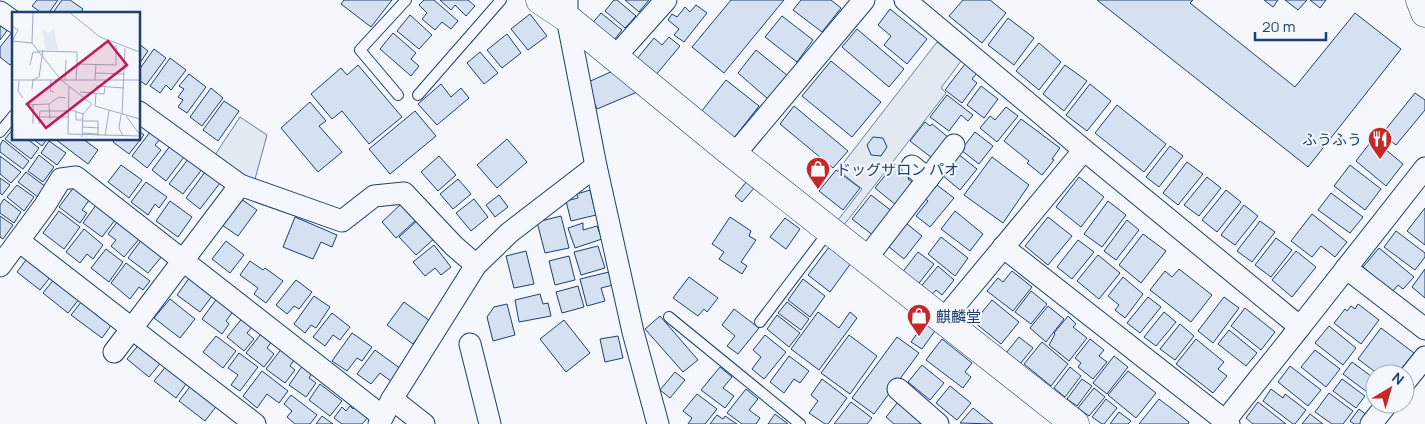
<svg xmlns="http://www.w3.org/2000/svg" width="1425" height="424" font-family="Manrope,'Noto Sans JP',sans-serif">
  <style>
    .green { fill: #e3e9f0; stroke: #687fa3 }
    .building { fill: #d5e0f0; stroke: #1d3f73 }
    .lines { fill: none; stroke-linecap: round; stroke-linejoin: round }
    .lane-casing { stroke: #1d3f73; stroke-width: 12 }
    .street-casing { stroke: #1d3f73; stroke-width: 23 }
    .secondary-casing { stroke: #1d3f73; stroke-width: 29 }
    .lane { stroke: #f4f7fb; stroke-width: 10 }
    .street { stroke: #f4f7fb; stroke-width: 21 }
    .secondary { stroke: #f4f7fb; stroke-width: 28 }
    .labels { text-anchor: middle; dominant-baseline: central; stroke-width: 4; stroke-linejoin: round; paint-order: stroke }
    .poi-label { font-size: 15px; fill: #1d3f73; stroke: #f4f7fb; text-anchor: start }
    .inset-road { fill: none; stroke: #9eadc5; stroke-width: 1 }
    .view { fill: #c2185b; fill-opacity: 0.15; stroke: #c2185b; stroke-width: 2.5 }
    .inset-edge { fill: none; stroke: #1d3f73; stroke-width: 2.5 }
  </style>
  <rect width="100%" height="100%" fill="#f4f7fb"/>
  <g class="green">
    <path d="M937,42L961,61L941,88L946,93L844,225L838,220L862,189L838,170Z"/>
    <path d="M240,117L267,135L252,190L209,164Z"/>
  </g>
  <g class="building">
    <path d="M37,0H58L48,14H43L32,6Z"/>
    <path d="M62,0H70L83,9L80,14H52Z"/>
    <path d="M344,0H392L371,27L341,4Z"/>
    <path d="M424,0H434L458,21L451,29L442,22L435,30L422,19L427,13L419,5Z"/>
    <path d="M440,0H468L475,6L466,16L455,5L451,10Z"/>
    <path d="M614,0H617L636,16L625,28L605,11Z"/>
    <path d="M625,0H649L639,12Z"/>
    <path d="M731,0H784L724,73L692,47Z"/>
    <path d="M801,0H831L841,8L822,32L793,10Z"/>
    <path d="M963,0H990L1006,13L982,43L949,16Z"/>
    <path d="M1097,0H1193L1190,3L1295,87L1355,13L1401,49L1308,167Z"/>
    <path d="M1264,0H1278L1273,7Z"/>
    <path d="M1285,0H1307L1298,10Z"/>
    <path d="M1310,0H1326L1320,8Z"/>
    <path d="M696,5L707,13L684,42L674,35L679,29L668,20L672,14L677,17L685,7L690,12Z"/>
    <path d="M890,9L927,39L907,64L884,45L891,36L878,25Z"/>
    <path d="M601,13L622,30L611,44L590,26Z"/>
    <path d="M530,14L547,36L528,50L511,29Z"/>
    <path d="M410,15L432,35L419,49L397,31Z"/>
    <path d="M782,16L813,40L797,62L765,37Z"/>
    <path d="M1008,18L1034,38L1014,65L988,45Z"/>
    <path d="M0,21L9,28L0,40Z"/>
    <path d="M857,29L904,69L889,87L842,47Z"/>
    <path d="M13,31L14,60L10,65L0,57V47Z"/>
    <path d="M393,33L416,53L411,59L419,66L411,76L380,49Z"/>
    <path d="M507,34L521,53L502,68L487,50Z"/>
    <path d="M669,37L680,46L655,76L636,60L654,38L662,45Z"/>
    <path d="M1039,43L1061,62L1039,90L1016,71Z"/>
    <path d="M139,44L148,51L139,64Z"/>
    <path d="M154,49L166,58L146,85L139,80V70Z"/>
    <path d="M756,50L788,76L768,99L738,73Z"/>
    <path d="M480,52L498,73L484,84L467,63Z"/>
    <path d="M170,58L186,70L171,90L166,85L160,93L150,86Z"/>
    <path d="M831,61L881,102L852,137L802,96Z"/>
    <path d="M965,64L977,73L972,79L977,83L962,103L945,90Z"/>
    <path d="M358,65L402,117L369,144L342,111L332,119L311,94L341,68L347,75Z"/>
    <path d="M1065,65L1087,81L1064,111L1043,94Z"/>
    <path d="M615,70L642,90L597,109L586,83Z"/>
    <path d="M189,74L206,87L187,113L178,107L183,100L178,97L184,89L179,86Z"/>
    <path d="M726,80L759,106L734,138L701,112Z"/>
    <path d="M441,84L451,97L461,88L469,98L437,125L418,104Z"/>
    <path d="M1090,84L1111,101L1087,131L1066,115Z"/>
    <path d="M981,86L998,99L984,118L967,105Z"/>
    <path d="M211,88L223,98L202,126L190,117Z"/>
    <path d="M1415,93L1425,100V110L1396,145L1382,134Z"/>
    <path d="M947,95L973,115L968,121L961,115L949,131L930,117Z"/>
    <path d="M224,101L239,111L218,141L203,130Z"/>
    <path d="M310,102L326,121L319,126L342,152L318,172L281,128Z"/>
    <path d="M1117,105L1166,144L1144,172L1095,133Z"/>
    <path d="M794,106L848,151L833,168L780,124Z"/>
    <path d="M1006,107L1018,116L997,142L980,128L990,116L995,120Z"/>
    <path d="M415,111L436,136L390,174L369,149Z"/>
    <path d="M1021,119L1060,148L1052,159L1054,160L1042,175L1027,163L1029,161L1004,141Z"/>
    <path d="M925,122L930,126L932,124L948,137L932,158L910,141Z"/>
    <path d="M13,129L14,139H27L39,148L31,159L5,139Z"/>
    <path d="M139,131L144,135L129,154L113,142L115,139H139Z"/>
    <path d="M150,132L160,139L155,145L161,150L147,168L132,156Z"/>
    <path d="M975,132L993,146L979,164L961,150Z"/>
    <path d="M873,137L883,138L887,147L881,156L871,155L867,145Z"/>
    <path d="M33,139H47L42,146Z"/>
    <path d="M55,139H83L98,150L88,164Z"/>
    <path d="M507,139L527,162L497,188L477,165Z"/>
    <path d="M1373,139L1403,164L1386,186L1356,161Z"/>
    <path d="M3,140L29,161L23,169L0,152V145Z"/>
    <path d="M49,141L66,153L57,165L41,153Z"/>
    <path d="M170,146L184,157L166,181L152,170Z"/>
    <path d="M1170,146L1183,156L1159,187L1146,177Z"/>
    <path d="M958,154L977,169L960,190L942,175Z"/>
    <path d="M39,155L54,167L43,182L28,171Z"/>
    <path d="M0,156L21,172L11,183L0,174Z"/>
    <path d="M439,156L456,175L438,191L421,172Z"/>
    <path d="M992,157L1029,185L1003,223L964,195Z"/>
    <path d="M189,158L203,168L183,194L169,184Z"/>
    <path d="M1187,162L1203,174L1178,205L1163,193Z"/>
    <path d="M894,164L911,176L908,179L912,182L896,205L875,188Z"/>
    <path d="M121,165L142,180L129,198L108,182Z"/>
    <path d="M1350,165L1381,189L1365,210L1334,186Z"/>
    <path d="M836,170L860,188L843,210L819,191Z"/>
    <path d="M26,172L46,187L38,197L18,182Z"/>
    <path d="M205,172L220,183L200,209L186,198Z"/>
    <path d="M1079,177L1104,197L1081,227L1056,207Z"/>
    <path d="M1207,177L1221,188L1199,216L1184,205Z"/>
    <path d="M0,178L10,185L2,195L0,193Z"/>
    <path d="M458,179L471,194L453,209L440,194Z"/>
    <path d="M747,181L755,187L742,202L735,196Z"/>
    <path d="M146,182L167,197L159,208L155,204L148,215L131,202Z"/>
    <path d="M933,182L954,198L930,227L916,216L928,201L922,196Z"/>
    <path d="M17,185L34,197L24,211L7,197Z"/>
    <path d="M74,187L90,199L82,210L87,213L80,223L59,207Z"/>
    <path d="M590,190L596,215L571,221L566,201L578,198L577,194Z"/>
    <path d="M1226,190L1241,202L1217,232L1202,220Z"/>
    <path d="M1331,193L1363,217L1350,233L1318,210Z"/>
    <path d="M499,195L508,207L495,217L486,205Z"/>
    <path d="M871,195L893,212L874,236L852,219Z"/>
    <path d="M4,199L21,212L14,223L0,213V205Z"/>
    <path d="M241,199L257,210L238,236L222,225Z"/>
    <path d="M474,199L488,217L471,231L456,213Z"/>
    <path d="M170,201L192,217L178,237L156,221Z"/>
    <path d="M1108,201L1126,215L1102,247L1084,234Z"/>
    <path d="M401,204L416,220L396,238L382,222Z"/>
    <path d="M96,205L115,220L102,237L83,223Z"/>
    <path d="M1244,205L1258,216L1235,245L1221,235Z"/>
    <path d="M1425,208V245L1407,231Z"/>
    <path d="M59,211L80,227L64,249L43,233Z"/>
    <path d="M955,211L983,234L970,251L941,229Z"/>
    <path d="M1312,214L1347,242L1335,257L1321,246L1312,257L1291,241Z"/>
    <path d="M0,216L13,225L3,239L0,237Z"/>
    <path d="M561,216L569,248L545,253L537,222Z"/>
    <path d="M295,217L337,235L332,247L321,242L313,259L283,247Z"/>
    <path d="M730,217L751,231L749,236L756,240L741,262L747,266L742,274L719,259L724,252L712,244Z"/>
    <path d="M1048,217L1072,236L1048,265L1025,246Z"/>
    <path d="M785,218L800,229L786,249L770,237Z"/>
    <path d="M419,219L436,237L416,255L399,237Z"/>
    <path d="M1127,220L1139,230L1116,260L1104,251Z"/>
    <path d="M118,221L140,238L124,257L111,246L116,240L108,234Z"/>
    <path d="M1260,221L1275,232L1252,262L1237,251Z"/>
    <path d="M583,223V230L597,226L602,239L575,248L568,228Z"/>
    <path d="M906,223L922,236L904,259L888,246Z"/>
    <path d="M84,229L103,245L93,259L87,254L80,263L66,252Z"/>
    <path d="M1396,231L1425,253V257L1415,270L1384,247Z"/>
    <path d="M1143,234L1166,251L1141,283L1119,265Z"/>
    <path d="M941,237L968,258L955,276L928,254Z"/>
    <path d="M1276,238L1292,250L1271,277L1255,265Z"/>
    <path d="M142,239L163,255L148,273L128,258Z"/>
    <path d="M1078,240L1094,252L1072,279L1057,267Z"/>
    <path d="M226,241L244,255L230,273L212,259Z"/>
    <path d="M832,243L854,259L830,292L808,275Z"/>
    <path d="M434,245L451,267L441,275L435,268L425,276L413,262Z"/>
    <path d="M598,246L605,268L581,275L574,252Z"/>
    <path d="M1379,248L1414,277L1403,289L1398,285L1392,292L1363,267Z"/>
    <path d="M106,249L123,262L109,282L91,268Z"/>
    <path d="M526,251L534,284L514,288L506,256Z"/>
    <path d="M1296,251L1316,267L1292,297L1272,280Z"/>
    <path d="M918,252L934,264L916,287L901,274Z"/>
    <path d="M1098,255L1120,273L1099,299L1077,281Z"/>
    <path d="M29,256L52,275L40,290L17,272Z"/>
    <path d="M569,256L575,280L555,285L549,261Z"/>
    <path d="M250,261L263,270L265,268L283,281L266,303L254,294L258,288L240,275Z"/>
    <path d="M126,263L150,281L143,290L139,287L130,299L111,283Z"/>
    <path d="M938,266L954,280L942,295L936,290L929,298L918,290Z"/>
    <path d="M1179,269L1212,295L1191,322L1150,290L1165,271L1172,277Z"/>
    <path d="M1425,269V298L1412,287Z"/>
    <path d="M1012,271L1032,287L1013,311L987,291L998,278L1003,282Z"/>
    <path d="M609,272L613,285L601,288L605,301L587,306L580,279Z"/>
    <path d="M190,277L213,295L200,312L177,295Z"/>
    <path d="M689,277L718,298L707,312L704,309L698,316L673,298Z"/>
    <path d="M1123,277L1143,294L1125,318L1115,310L1119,305L1108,296Z"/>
    <path d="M55,278L80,298L68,313L43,293Z"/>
    <path d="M803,279L825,296L810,317L788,300Z"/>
    <path d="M296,280L312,292L299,309L294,306L287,314L276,305Z"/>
    <path d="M578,286L584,307L562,313L556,292Z"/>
    <path d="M1031,291L1047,304L1031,324L1015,312Z"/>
    <path d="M540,294L543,304L548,303L551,316L519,322L515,300Z"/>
    <path d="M314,296L330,307L316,328L311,325L305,333L294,324Z"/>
    <path d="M218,297L235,309L226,321L229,324L222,334L202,319Z"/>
    <path d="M1148,297L1161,307L1140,333L1127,323Z"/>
    <path d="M1224,297L1239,308L1213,343L1198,331Z"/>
    <path d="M170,299L195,319L180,338L154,318Z"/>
    <path d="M992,300L1019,322L1001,344L974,322Z"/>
    <path d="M82,301L112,324L102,338L71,315Z"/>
    <path d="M404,302L430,321L413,344L387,325Z"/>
    <path d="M787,302L809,319L801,330L778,313Z"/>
    <path d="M507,304L515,335L493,341L487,317L494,307Z"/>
    <path d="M1358,304L1379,320L1361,344L1334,323L1345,309L1347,311L1351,306L1355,309Z"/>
    <path d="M1048,306L1064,319L1046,342L1030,328Z"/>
    <path d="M1245,308L1275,332L1261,350L1231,326Z"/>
    <path d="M734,309L759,328L738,354L727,346L735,336L722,325Z"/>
    <path d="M818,312L839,328L850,312L857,318L819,370L791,349Z"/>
    <path d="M1164,312L1176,322L1156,346L1144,337Z"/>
    <path d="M332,313L350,327L340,340L333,335L325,346L313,337Z"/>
    <path d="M777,315L800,333L789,347L767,329Z"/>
    <path d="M244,316L254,325L247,333L254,339L244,351L227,337Z"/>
    <path d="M660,316L698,360L683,372L645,329Z"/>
    <path d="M1068,316L1076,324L1073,327L1087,338L1069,361L1049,345L1055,334L1054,333Z"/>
    <path d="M564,320L590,353L566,372L540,339Z"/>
    <path d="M926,321L937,328L922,349L911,342Z"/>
    <path d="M1180,324L1194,336L1175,360L1160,349Z"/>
    <path d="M1329,326L1356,348L1343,365L1315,343Z"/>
    <path d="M1381,328L1414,353L1397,374H1378L1358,359Z"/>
    <path d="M264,330L275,337L267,348L274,354L264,367L246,353Z"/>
    <path d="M1229,330L1257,353L1246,366L1218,344Z"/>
    <path d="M352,333L372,347L362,361L357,358L347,371L332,361Z"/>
    <path d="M765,335L786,352L764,379L752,369L761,357L753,350Z"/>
    <path d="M849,335L877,356L850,394L821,373Z"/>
    <path d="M216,336L236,351L223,368L203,352Z"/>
    <path d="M618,336L623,358L605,362L600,339Z"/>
    <path d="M897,337L919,353L874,414L852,398Z"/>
    <path d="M1019,337L1033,348L1020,364L1006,353Z"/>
    <path d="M942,339L972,363L965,372L971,377L963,388L926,360Z"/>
    <path d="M1090,339L1104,350L1099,356L1107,362L1093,379L1078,367L1081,363L1075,358Z"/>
    <path d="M1196,339L1224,362L1218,369L1227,376L1213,393L1176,364Z"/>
    <path d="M141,342L163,360L149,377L127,359Z"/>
    <path d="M1042,342L1068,364L1051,386L1024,364Z"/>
    <path d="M283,347L296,357L290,366L295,370L285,383L266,369Z"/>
    <path d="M375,350L401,369L392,382L380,373L371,384L357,374Z"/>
    <path d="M1315,350L1340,369L1326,387L1301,367Z"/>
    <path d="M239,353L258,367L240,391L231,385L238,375L228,368Z"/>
    <path d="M789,356L809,371L800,383L794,379L784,393L770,382Z"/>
    <path d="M1114,356L1128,367L1107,394L1093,383Z"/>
    <path d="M305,362L315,369L309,378L316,383L306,397L289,385Z"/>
    <path d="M1352,362L1375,379V390L1371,395L1343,374Z"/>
    <path d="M168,364L189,380L176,398L154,381Z"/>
    <path d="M922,365L944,383L930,400L908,382Z"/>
    <path d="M1290,366L1321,390L1308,406L1278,382Z"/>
    <path d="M720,367L732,377L723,388L734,396L725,408L701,390Z"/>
    <path d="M1070,367L1081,376L1065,397L1054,388Z"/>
    <path d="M262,371L288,391L279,403L267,394L257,408L243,396Z"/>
    <path d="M1128,371L1156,393L1136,418L1108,395Z"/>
    <path d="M675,372L685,380L670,398L660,390Z"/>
    <path d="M822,379L847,398L828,424H825L809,413L818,401L811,395Z"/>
    <path d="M1082,379L1092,386L1077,406L1067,399Z"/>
    <path d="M1342,379L1365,396L1356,408L1333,391Z"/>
    <path d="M192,384L218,404L205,421L179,401Z"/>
    <path d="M320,384L342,401L330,416L309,400Z"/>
    <path d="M950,386L971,403L957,420L936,403Z"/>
    <path d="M1094,388L1105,397L1089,416L1078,408Z"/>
    <path d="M746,389L758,399L749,410L760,418L756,424H742L727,413Z"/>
    <path d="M1271,389L1283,398L1285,394L1306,410L1295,424H1293L1263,401Z"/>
    <path d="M1329,393L1353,411L1343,424H1332L1315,412Z"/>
    <path d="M697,394L717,409L705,424H688L692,418L683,411Z"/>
    <path d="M291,395L317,415L310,424H295L287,417L292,411L284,404Z"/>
    <path d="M1106,399L1117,408L1104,424H1102L1092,417Z"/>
    <path d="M1159,399L1189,422L1188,424H1139Z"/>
    <path d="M851,402L872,418L867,424H834Z"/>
    <path d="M898,402L922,421L920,424H894L886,417Z"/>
    <path d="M1258,402L1286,424H1253L1246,418Z"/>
    <path d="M350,406L353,409L355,406L369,416L362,424H342L334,418L342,407L346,411Z"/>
    <path d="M973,408L993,424L960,423Z"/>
    <path d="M1359,409L1368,416L1361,424H1354L1350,421Z"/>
    <path d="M1119,412L1131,421L1128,424H1110Z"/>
    <path d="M775,414L788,424H768Z"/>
    <path d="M1310,414L1323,424H1302Z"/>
    <path d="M717,415L723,419L725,416L737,424H710Z"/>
    <path d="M322,416L333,424H316Z"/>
  </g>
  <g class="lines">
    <defs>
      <g id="lane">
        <path d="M398,95L360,50L406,0"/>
        <path d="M418,95L501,0"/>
        <path d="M0,132L14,115"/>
        <path d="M669,317L800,424"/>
        <path d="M760,322L829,231"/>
      </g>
      <g id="street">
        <path d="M567,0V18L596,166L633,332L658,424"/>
        <path d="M905,0L1084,150L1300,327L1425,168"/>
        <path d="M0,12L14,22"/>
        <path d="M615,57L666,0"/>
        <path d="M139,112L240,185L342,221L374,196L404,193L454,246L476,265"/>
        <path d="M734,155L864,0"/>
        <path d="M912,166L928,179"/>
        <path d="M19,241L255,424"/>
        <path d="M1003,247L1229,424"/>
        <path d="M866,259L954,145"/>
        <path d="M0,266L45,205L61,179L76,177L382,416"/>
        <path d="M1346,268L1425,329"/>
        <path d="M943,320L1084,150"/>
        <path d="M470,344L490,424"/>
        <path d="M114,352L240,185"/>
        <path d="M1405,382L1425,357"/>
        <path d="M898,389L938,424"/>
        <path d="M392,399L424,424"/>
        <path d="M1225,421L1300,327"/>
        <path d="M379,424L392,399L476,265L509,233L596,166"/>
        <path d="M1371,424L1387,404"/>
      </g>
      <g id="secondary">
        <path d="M540,0L567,18L734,155L1075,424"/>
        <path d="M1420,0L1425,13"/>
      </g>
    </defs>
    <use href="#lane" class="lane-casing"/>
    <use href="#street" class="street-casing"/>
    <use href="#secondary" class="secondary-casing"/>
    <use href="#lane" class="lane"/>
    <use href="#street" class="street"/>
    <use href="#secondary" class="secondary"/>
  </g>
  <defs>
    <symbol id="restaurant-pin" viewBox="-11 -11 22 30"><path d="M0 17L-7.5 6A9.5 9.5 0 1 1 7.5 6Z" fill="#c62828" stroke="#f4f7fb"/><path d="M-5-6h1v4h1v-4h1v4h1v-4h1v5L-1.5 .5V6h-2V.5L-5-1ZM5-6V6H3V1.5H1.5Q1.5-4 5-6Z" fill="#fff"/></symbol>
    <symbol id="shop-pin" viewBox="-11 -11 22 30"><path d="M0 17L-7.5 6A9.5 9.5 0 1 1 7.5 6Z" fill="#c62828" stroke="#f4f7fb"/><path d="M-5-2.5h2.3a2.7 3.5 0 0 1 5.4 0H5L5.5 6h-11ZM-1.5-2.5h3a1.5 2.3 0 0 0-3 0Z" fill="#fff"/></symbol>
  </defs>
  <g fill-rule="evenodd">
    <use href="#restaurant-pin" x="1366" y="125" width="28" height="38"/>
    <use href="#shop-pin" x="804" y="155" width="28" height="38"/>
    <use href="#shop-pin" x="905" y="302" width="28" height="38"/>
  </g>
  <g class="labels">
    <g class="poi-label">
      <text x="1362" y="139" text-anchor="end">ふうふう</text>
      <text x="836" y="169">ドッグサロン パオ</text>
      <text x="936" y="316">麒麟堂</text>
    </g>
  </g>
  <g transform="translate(12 12)">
    <rect width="128" height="128" fill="#f4f7fb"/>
    <path d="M30,17L37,21L42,17L46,38H34Z" fill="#e3e9f0"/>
    <path class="inset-road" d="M21,0L20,31L49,68L80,92L71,102L70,125M57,0L88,25L128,40M0,14L6,18L0,29M0,29L20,31M26,39L65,40V52M18,53L21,40H27M83,61L112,62M0,68H128M39,68L38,79L42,80M53,68L54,48M64,68L65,52L104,53V33M83,68L84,52M7,69L6,79L11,86M84,74L112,76M57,75L56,122L128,124M20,77L21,68L27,65L31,38M68,80L92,82L93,75M84,81L83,94L128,107M37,92L38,107M13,93L37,92L47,85L54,86M56,97L71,102M64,99V108H71M109,103L107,116L111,124M110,103L113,36M114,104L128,123M27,105H56M71,109H86V124M21,112V92M27,112L28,99H56M71,115L87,116M71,121L86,122M93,124L97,99"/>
    <path class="view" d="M96,29L115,53L34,116L15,92Z"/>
    <rect width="128" height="128" class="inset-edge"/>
  </g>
  <g transform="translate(1390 389) rotate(38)"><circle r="24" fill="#f4f7fb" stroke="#9eadc5"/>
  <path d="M0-4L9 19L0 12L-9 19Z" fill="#c62828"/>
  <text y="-8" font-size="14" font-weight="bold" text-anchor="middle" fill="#1d3f73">N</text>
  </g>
  <path d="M1255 32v8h71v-8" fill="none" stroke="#1d3f73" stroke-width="2.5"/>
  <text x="1262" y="32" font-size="15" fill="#1d3f73" stroke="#f4f7fb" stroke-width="4" paint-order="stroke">20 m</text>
</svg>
